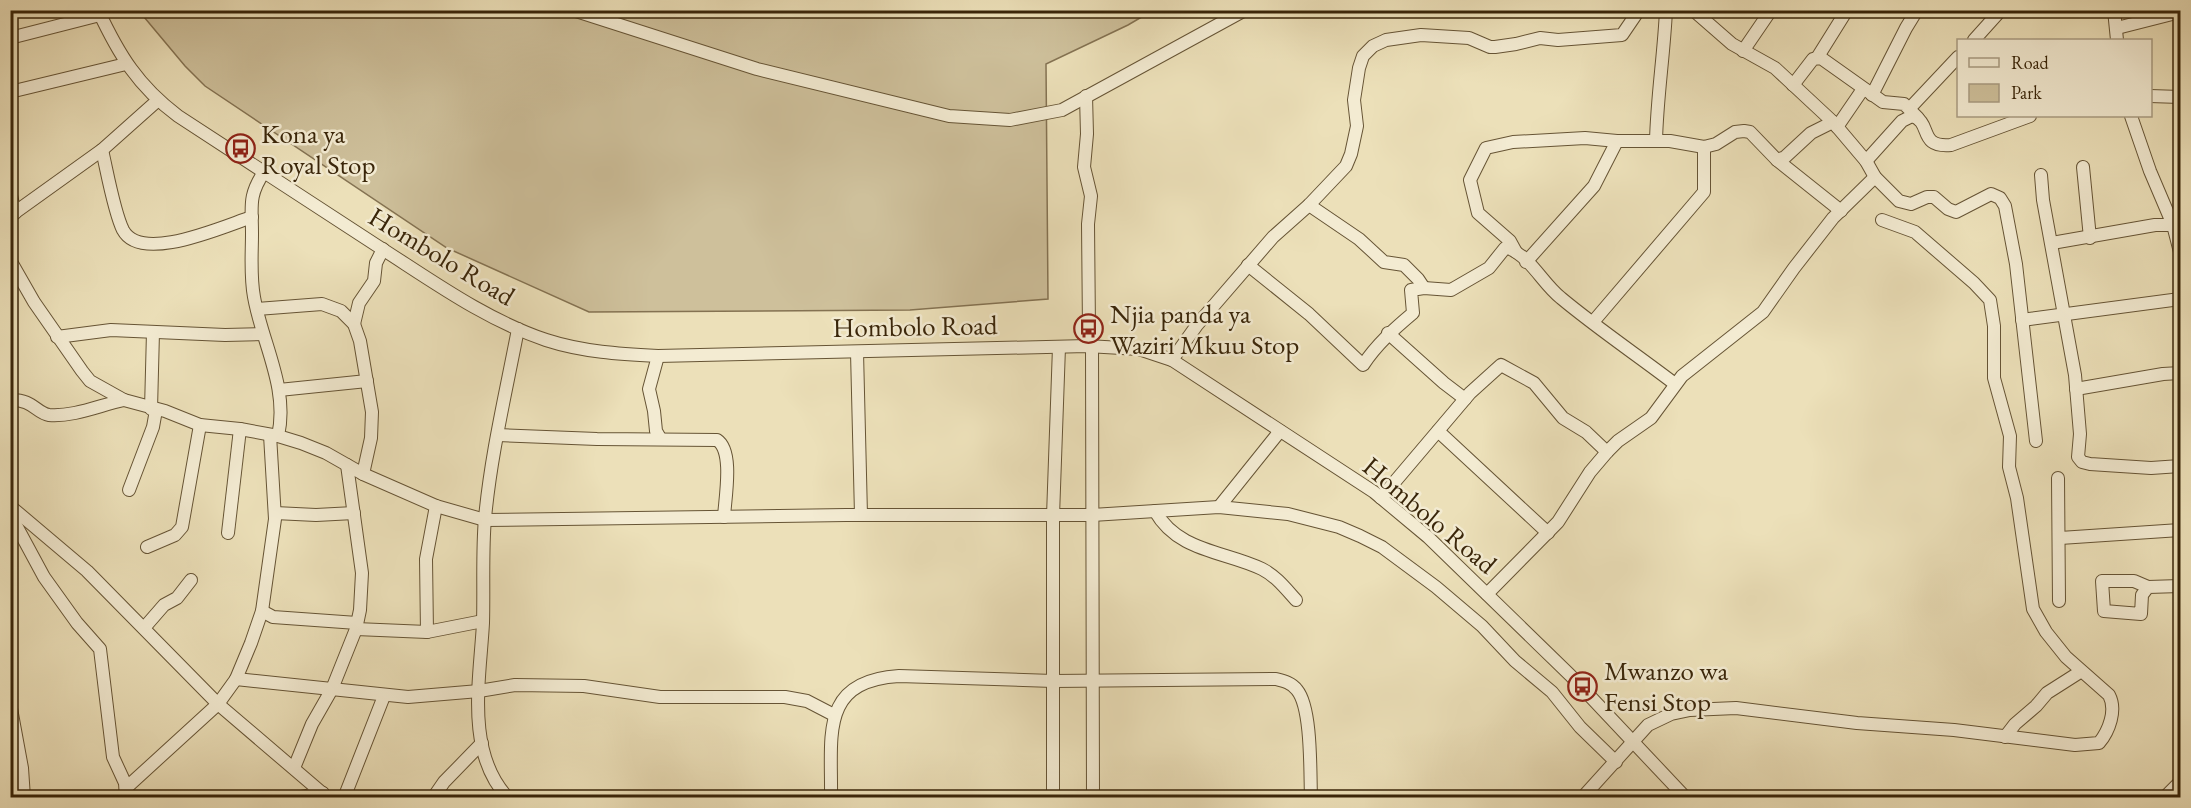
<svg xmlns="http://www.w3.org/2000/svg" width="2191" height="808" font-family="'EB Garamond',serif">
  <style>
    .green { fill: #cec09b; stroke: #847252; stroke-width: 1.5 }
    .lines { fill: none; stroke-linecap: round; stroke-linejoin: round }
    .minor-casing { stroke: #665435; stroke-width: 14 }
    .minor { stroke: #f3ebd2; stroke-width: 12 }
    .labels { text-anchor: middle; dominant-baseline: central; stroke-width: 5; stroke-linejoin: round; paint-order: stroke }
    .poi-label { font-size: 27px; fill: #392509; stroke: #f3ebd2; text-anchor: start }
    .street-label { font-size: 27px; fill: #392509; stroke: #f3ebd2 }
  </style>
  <rect width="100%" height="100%" fill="#ece0b9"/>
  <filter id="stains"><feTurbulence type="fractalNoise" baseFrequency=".00333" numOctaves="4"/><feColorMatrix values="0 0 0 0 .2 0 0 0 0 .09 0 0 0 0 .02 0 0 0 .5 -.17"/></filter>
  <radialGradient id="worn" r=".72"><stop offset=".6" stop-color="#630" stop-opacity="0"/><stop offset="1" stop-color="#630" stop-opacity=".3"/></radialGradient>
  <path class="green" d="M139,11H1152L1128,25L1046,64L1048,299L910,310L589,312L447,248L205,86L185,66Z"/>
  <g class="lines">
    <defs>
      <g id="minor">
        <path d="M98,10C119,55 138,86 178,116C244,159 310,202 376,245C431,280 484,319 546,340C583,352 620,354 658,356L1087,346L1139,349L1172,360L1374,492L1428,537L1570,675L1686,798"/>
        <path d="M573,10L757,69L949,116L1010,120L1062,110L1245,10"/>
        <path d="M1693,10L1732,44L1775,68L1833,122L1866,161L1875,177L1899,201L1911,204L1927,197H1934L1948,209L1956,212L1991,194L2000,198L2005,206L2016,264L2036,441"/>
        <path d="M2114,10L2117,40"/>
        <path d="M2117,28L2180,12"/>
        <path d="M10,38L100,15"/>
        <path d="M1974,40L2001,10"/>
        <path d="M1743,51L1771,10"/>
        <path d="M1817,58L1847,10"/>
        <path d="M1793,85L1813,59L1821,58L1883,102L1904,104L1918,118"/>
        <path d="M10,92L126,64"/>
        <path d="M1872,95L1906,28L1917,10"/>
        <path d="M1086,96L1087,134L1084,167L1091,196L1088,224L1089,329L1087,346"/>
        <path d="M2150,96L2180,97"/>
        <path d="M1910,108L1958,57"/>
        <path d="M2131,116L2150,171L2173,225L2180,252"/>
        <path d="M1837,127L1863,89"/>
        <path d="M1656,141C1657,97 1664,54 1666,10"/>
        <path d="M102,150C107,171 114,212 123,230C141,264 224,226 252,217"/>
        <path d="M1777,160L1785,157L1811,133L1833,122"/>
        <path d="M1866,161L1902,121L1912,116C1933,122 1917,148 1951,145L2030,116"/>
        <path d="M2083,167L2090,238"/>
        <path d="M264,172C248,196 252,206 252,233C252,254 250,276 254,297C262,343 289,388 278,436"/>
        <path d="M2041,175L2043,200L2075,375L2080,434L2078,457L2082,462L2090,464L2151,468L2180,466"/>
        <path d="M10,191L15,213"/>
        <path d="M1309,205L1359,239L1384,262L1404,265L1418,279L1424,288"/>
        <path d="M10,216L102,150L157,101"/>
        <path d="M2052,243L2155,225H2173"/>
        <path d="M1516,252L1510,241L1478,213L1470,180L1486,148L1513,142L1585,138L1617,141H1670L1704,147L1716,144L1735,132L1744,131L1750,132L1777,160L1841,211"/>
        <path d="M10,260L34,302L82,371L90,381L124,400L165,411L200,425L240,429L278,436L301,443L326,453L363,474L436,506L485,520L846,515H1092L1219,507L1288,514L1339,527L1360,536L1382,547L1436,587L1482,626L1515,661L1552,692L1580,727L1616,762"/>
        <path d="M1526,262L1594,186L1617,141"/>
        <path d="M1248,265L1309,314L1363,365C1377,344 1394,329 1413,313L1411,290L1424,288L1451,290L1489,268L1505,248H1508C1531,257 1542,283 1561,298C1597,328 1637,355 1675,384"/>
        <path d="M257,309L322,304L341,311L354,324L360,341L372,412L371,438L363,474"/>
        <path d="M2022,320L2180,299"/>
        <path d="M1593,322L1704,192V147"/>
        <path d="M354,324L359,303L374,281L376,263L383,249"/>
        <path d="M1388,333L1444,383L1465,399"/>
        <path d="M57,337L111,330L225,335L263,334"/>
        <path d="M1092,346L1093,798"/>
        <path d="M857,352L861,515"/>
        <path d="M658,356L649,389L654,411L656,431L660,438"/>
        <path d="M1172,360L1197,325L1273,237L1309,205L1346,166L1351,154L1357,126L1354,100L1359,68L1363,56L1373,46L1386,40L1421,35L1469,38L1490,47H1495L1516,44L1540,38L1558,40L1622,35L1639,10"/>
        <path d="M2076,389L2163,374L2180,373"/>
        <path d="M279,390L367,381"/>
        <path d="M10,400C33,399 36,413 49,415C74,417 100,405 124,400"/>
        <path d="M151,409L153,332"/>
        <path d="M1438,431L1548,533"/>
        <path d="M498,435L597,439L717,440C734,451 725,498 724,517"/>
        <path d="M2058,478L2059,601"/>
        <path d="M129,490L153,427L156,410"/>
        <path d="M1381,498L1470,393L1501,365L1534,383L1563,418L1586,432L1607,452"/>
        <path d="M10,506L87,571L218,704L328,798"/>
        <path d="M1219,507L1280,431"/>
        <path d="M1155,511C1178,552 1225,551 1262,569C1276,576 1286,589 1296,600"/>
        <path d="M275,513L316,515L354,513"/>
        <path d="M10,514L44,577L77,623L100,649L113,757L125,783L126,798"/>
        <path d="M228,533L240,429"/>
        <path d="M2060,538L2180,530"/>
        <path d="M147,547L175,535L182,527L200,425"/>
        <path d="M2148,587L2142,595L2141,614L2104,611L2102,581H2134L2148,587L2180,586"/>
        <path d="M1487,594L1558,522L1590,472L1607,452L1618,441L1651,418L1682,376L1763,312L1794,268L1833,218L1875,177"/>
        <path d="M262,611L273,617L357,623"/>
        <path d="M144,628L164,605L177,598L191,580"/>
        <path d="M356,629L427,632L483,621"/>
        <path d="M427,632L426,559L436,506"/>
        <path d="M236,679L408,697L479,691L515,685L584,686L660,697H785L807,701L834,715"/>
        <path d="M10,703L22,768L24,798"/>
        <path d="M2005,737L2015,724L2036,706L2047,693L2080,672"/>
        <path d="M294,768L312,724L332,689L356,629L360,610L362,573L347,465"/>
        <path d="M126,788L218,704L236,679L251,643L262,611L275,519L270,435"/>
        <path d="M296,798L323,793"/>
        <path d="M344,798L384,696"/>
        <path d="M433,798L444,782L482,743"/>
        <path d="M508,798C465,752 480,679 483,623C484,588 482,552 485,518C491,454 506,392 518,329"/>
        <path d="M831,798C832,736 819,681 899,676L1053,681L1276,679C1284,681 1292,683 1297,690C1312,708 1310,772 1311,798"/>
        <path d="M1053,798V516L1059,347"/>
        <path d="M1582,798L1648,725L1671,714L1690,710L1736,708L1857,723L1954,730L2075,745L2099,743C2109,731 2117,710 2109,695L2066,657L2046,632L2033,609L2017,498L2009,467L2010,436L1994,378V326L1990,300L1974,283L1915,232L1882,220"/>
        <path d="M2164,798L2180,782"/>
      </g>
    </defs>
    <use href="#minor" class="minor-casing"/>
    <use href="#minor" class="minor"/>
  </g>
  <defs>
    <symbol id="bus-ring" viewBox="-11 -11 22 22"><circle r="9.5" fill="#f3ebd2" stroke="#8f2418" stroke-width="1.5"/><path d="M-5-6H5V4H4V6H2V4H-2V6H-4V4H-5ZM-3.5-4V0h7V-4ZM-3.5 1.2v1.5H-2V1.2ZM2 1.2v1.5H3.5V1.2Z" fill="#8f2418"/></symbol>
  </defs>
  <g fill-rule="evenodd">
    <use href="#bus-ring" x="224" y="132" width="33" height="33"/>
    <use href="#bus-ring" x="1072" y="312" width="33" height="33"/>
    <use href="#bus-ring" x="1566" y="670" width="33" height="33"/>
  </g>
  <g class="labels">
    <g class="poi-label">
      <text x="261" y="133">Kona ya<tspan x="261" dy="31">Royal Stop</tspan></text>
      <text x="1110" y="313">Njia panda ya<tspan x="1110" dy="31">Waziri Mkuu Stop</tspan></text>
      <text x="1604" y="670">Mwanzo wa<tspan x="1604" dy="31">Fensi Stop</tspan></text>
    </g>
    <g class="street-label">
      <text transform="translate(442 256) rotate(31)">Hombolo Road</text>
      <text transform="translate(915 326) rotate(-1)">Hombolo Road</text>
      <text transform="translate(1430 515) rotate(40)">Hombolo Road</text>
    </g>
  </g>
  <rect width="2191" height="808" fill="none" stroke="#ece0b9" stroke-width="36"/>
  <rect x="12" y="12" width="2167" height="784" fill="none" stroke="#392509" stroke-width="3"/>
  <rect x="18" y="18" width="2155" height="772" fill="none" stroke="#392509" stroke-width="1.5"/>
  <rect x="1957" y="39" width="195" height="78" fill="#f3ebd2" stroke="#a99c82" stroke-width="1.5"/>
  <rect x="1969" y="58" width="30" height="9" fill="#f3ebd2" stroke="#a99c82" stroke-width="1.5"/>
  <text x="2011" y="69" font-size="18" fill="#392509">Road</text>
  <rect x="1969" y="84" width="30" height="18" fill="#cec09b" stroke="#a99c82" stroke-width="1.5"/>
  <text x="2011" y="99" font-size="18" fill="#392509">Park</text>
  <rect width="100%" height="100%" filter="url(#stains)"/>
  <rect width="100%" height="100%" fill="url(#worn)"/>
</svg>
